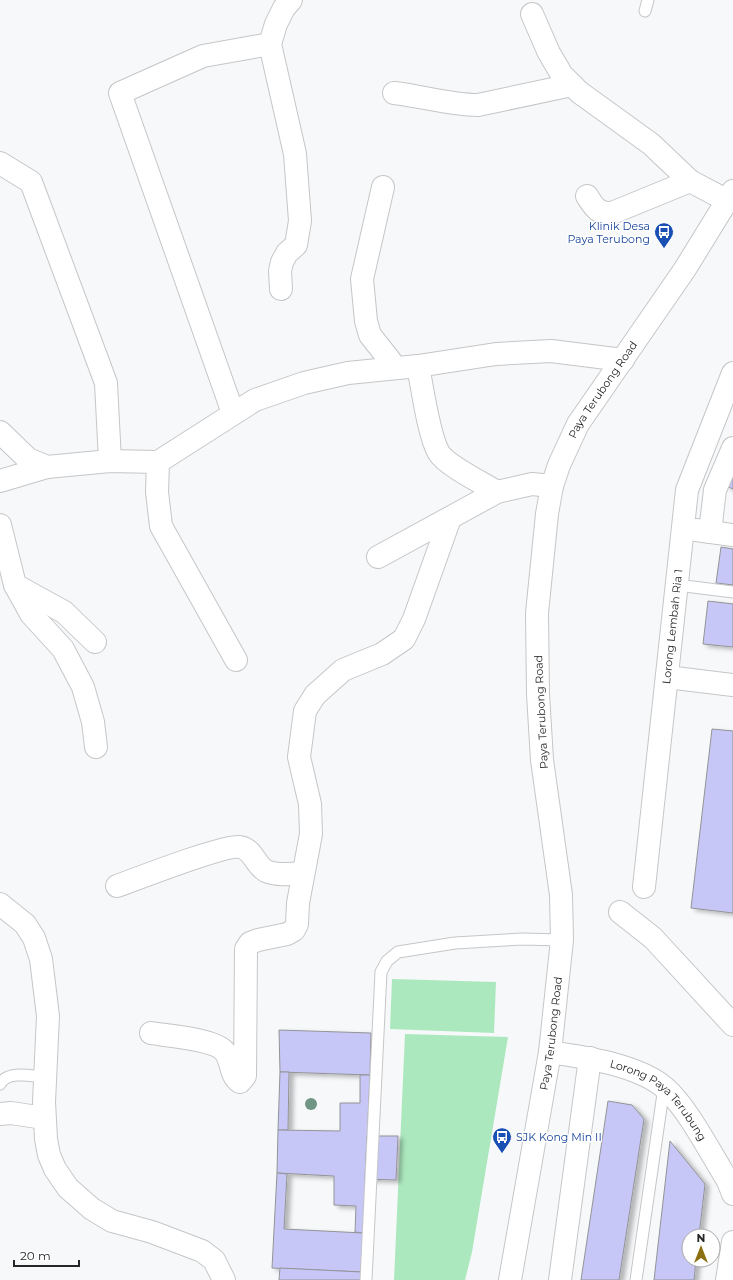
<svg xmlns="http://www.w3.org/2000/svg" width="733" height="1280" font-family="Montserrat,sans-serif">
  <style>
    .green { fill: #ace8be }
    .building { fill: #c6c7f7; stroke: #939496; filter: url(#shadow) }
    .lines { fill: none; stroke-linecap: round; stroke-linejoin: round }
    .lane-casing { stroke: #c5c6c8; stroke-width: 13 }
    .street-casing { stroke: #c5c6c8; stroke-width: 24 }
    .primary-casing { stroke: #c5c6c8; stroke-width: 24 }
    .lane { stroke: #fff; stroke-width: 11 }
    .street { stroke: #fff; stroke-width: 22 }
    .primary { stroke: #fff; stroke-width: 22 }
    .tree { fill: #719584 }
    .labels { text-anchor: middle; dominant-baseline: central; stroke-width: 3; stroke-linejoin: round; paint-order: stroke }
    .transit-label { font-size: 11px; fill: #164399; stroke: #fff; text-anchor: end }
    .street-label { font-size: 11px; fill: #252626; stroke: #fff }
  </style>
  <defs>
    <filter id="shadow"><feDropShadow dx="4.5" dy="2.5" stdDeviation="2" flood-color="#0004"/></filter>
  </defs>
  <rect width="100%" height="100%" fill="#f7f8fa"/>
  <g class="green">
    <path d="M392,979L496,982L494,1033L390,1029Z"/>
    <path d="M405,1034L508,1037L472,1252L465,1280H394Z"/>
  </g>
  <g class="building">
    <path d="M733,469V489L726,486Z"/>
    <path d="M721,547L733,549V585L716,583Z"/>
    <path d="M708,601L733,604V647L703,644Z"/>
    <path d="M712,729L733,731V913L691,908Z"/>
    <path d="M279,1030L371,1033L370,1075L280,1072Z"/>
    <path d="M280,1072H289L288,1130H278Z"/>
    <path d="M360,1075H370L363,1233L355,1232L356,1206L334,1205V1176L277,1173L278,1130L340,1131V1103H360Z"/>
    <path d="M608,1101L632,1105L644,1119L619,1280H581Z"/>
    <path d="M367,1136H398L396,1180L365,1179Z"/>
    <path d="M670,1141L705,1184L699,1236H689V1260H696L694,1280H654Z"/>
    <path d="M277,1173L287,1174L284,1229L363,1233L362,1272L272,1268Z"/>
    <path d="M280,1268L362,1272V1280H279Z"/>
  </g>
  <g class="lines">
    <defs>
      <g id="lane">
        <path d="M645,11L648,0"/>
        <path d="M677,585L733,592"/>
        <path d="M0,1084C8,1070 31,1076 45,1077"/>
        <path d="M366,1280L381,972L387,961L398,952L455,943L522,939L562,940"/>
        <path d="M636,1280L664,1087"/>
      </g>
      <g id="street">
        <path d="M532,14L549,53L562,75L579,92L651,144L690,181"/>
        <path d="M394,93C422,96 450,105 478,105L572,85"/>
        <path d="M0,163L31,182L106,383L110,461"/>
        <path d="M383,187L362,279L366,321L370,335L396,368"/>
        <path d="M587,196C594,207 598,214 612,213L690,181L728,201"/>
        <path d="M281,289L280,271L282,262L287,253L296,245L300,221L295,154L270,44L276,24L284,8L291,0"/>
        <path d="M418,366C422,386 429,437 439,453C446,465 484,484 497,492"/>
        <path d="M233,413L120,93L203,56L270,44"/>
        <path d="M0,432L28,459L47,467"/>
        <path d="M158,462L157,492L161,526L236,660"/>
        <path d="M0,481L47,467L110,461L158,462L255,400L304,383L348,373L418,366L496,354L551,351L623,360"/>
        <path d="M0,525L15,585L64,612L95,642"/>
        <path d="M696,530L733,535"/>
        <path d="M710,532L715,490L733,448"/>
        <path d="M378,557L497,492L532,484L552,486"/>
        <path d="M15,585L31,614L63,649L83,687L93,722L96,747"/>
        <path d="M667,677L733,685"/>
        <path d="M117,886C136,879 226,844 240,847C253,849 255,865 266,871C277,876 292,874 303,873"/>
        <path id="s1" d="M644,887L687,490L733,373"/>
        <path d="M0,904L25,924L34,938L41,959L48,1016L44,1102L46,1139L49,1155L55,1169L68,1188L92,1209L112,1221L152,1232L202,1251L214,1260L224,1280"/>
        <path d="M620,912L653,938L733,1025"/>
        <path d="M151,1033C168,1036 216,1039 225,1052C232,1061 230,1076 240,1082L245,1076L246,949L250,943L258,940L287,934L294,930L297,924L298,903L311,834L310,804L299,757L305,711L315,695L343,670L382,654L404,639L414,619L450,518"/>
        <path id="s2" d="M550,1052C584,1057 639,1065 665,1088C688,1108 711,1154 728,1181L733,1194"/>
        <path d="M0,1114L11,1113L44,1118"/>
        <path d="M560,1280L590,1058"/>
        <path d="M727,1280L733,1242"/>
      </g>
      <g id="primary">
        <path id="s3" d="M510,1280L550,1052L562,940L561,895L542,760L538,694L537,613L547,514L552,486L559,465L578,424L685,269L733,191"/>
      </g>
    </defs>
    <use href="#lane" class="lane-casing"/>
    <use href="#street" class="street-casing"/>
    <use href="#primary" class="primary-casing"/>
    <use href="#lane" class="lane"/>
    <use href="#street" class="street"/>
    <use href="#primary" class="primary"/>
  </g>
  <circle class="tree" cx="311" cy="1104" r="6"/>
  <defs>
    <symbol id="bus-pin" viewBox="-11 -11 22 30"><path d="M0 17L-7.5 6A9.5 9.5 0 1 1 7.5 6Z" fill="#1a4fb4" stroke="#fff"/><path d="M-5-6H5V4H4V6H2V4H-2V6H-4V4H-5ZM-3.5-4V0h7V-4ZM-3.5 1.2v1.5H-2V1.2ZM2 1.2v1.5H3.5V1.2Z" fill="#fff"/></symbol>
  </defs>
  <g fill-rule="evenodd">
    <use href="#bus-pin" x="653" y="221" width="22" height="30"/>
    <use href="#bus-pin" x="491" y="1126" width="22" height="30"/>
  </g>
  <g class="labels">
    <g class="transit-label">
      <text x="650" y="226">Klinik Desa<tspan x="650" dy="13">Paya Terubong</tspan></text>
      <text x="516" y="1137" text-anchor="start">SJK Kong Min II</text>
    </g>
    <g class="street-label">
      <text stroke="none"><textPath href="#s3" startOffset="910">Paya Terubong Road</textPath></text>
      <text stroke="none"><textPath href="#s1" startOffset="262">Lorong Lembah Ria 1</textPath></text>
      <text transform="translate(541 712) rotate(-93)">Paya Terubong Road</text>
      <text stroke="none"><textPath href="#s3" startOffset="250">Paya Terubong Road</textPath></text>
      <text stroke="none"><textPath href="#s2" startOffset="124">Lorong Paya Terubung</textPath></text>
    </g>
  </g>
  <g transform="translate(701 1248)"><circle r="19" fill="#ffffff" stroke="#a8a8a8"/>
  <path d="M0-3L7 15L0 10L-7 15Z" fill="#8c6f11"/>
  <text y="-6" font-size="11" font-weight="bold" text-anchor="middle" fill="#252626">N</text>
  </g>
  <path d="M14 1260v6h65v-6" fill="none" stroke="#252626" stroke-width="2"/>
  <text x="20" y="1260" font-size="12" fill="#252626" stroke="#ffffff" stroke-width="3" paint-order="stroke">20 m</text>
</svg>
